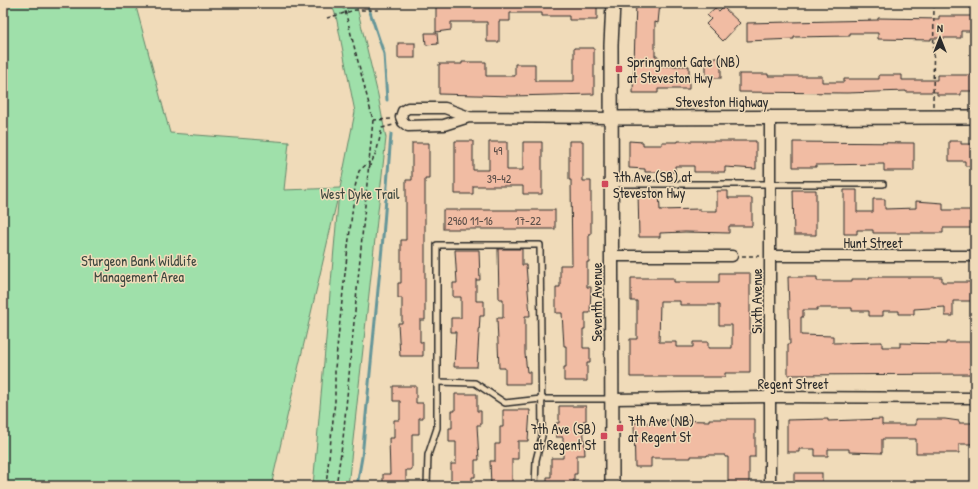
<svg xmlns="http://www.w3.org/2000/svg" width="978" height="489" font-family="'Patrick Hand',sans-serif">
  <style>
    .green { fill: #9fe0aa; stroke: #65866a }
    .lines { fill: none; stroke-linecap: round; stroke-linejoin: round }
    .stream { stroke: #659699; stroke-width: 3 }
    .building { fill: #f1bca3; stroke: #2b2b2b; fill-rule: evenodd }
    .service-casing { stroke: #2b2b2b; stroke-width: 8 }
    .minor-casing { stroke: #2b2b2b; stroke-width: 13 }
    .tertiary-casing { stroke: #2b2b2b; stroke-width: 16 }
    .path { stroke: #2b2b2b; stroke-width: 1.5; stroke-dasharray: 4 3; stroke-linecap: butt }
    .service { stroke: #f0dbb9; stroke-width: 5 }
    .minor { stroke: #f0dbb9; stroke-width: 10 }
    .tertiary { stroke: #f0dbb9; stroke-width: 13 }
    .poi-dot { fill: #d1495b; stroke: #f0dbb9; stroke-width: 1.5 }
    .labels { text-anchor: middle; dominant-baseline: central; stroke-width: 3; stroke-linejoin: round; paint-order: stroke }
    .number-label { font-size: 12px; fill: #5c4f49 }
    .poi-label { font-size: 14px; fill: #2b2b2b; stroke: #f0dbb9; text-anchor: start }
    .street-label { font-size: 14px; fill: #2b2b2b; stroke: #f0dbb9 }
    .park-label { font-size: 14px; fill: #3c463e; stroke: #f0dbb9 }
  </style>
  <rect width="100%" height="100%" fill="#f0dbb9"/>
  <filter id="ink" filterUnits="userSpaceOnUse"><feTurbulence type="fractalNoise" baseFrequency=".025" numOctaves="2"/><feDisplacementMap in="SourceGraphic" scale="8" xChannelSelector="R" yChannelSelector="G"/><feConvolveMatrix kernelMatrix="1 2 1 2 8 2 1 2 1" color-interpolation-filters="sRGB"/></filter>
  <g filter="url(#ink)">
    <path class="green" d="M3,3H135L170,133L289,142L284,190L340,188L355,112L336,16L331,3H356L378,95L386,138L348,486H313L339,192L271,486H3Z"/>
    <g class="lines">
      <g class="stream">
        <path d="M367,3L384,54L387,100"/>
        <path d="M357,486L362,457L383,237L391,134"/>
      </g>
    </g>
    <g class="building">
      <path d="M436,3H597V20H569V16H542V13H510V21H499V42H487V22H451V30L436,32Z"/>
      <path d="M636,3H660L658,23L655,22V56H658V66H689V89H658V93H633Z"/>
      <path d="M723,7L740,23L723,41L706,24L711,19L707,15L715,8L719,11Z"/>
      <path d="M939,16H975V31H961V38H931V40L878,39V33H850V36L794,37V39L747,41V23L878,20V18L939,19Z"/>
      <path d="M425,33H437L438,44L426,45Z"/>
      <rect x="398" y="43" width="17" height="15"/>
      <path d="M574,48H594V94L512,96L439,94V64H462V62H486V76H515V64H535V81H574Z"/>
      <rect x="706" y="58" width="15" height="20"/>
      <path d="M739,74H768V76H822V82H844V79H879V75H902V80H937V75H975V91H961V95H937V92H906V91L847,93L739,92Z"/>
      <path d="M455,141H473V170H489V142H507V170H523V142H542V194H523V186H473V194H455Z"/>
      <path d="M569,141H583V181H591V234H589V262H587V287H591L590,313H585V329H583V348H590V363H587V381H564V367H566V346H564L562,313H556V287H560V265H572L571,180H569Z"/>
      <path d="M629,141L643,142V145H662V142H678V141H756V169L725,167V172H694V166H675V172H645V169L629,168Z"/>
      <path d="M949,141H961V144H975V166H965V161H949Z"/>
      <path d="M793,142L914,143V171H884V164L816,165V167H793Z"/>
      <path d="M412,143H429V179H425V320H420V342H423V356H400L398,323H402V298H398V283H401V240H406V180H412Z"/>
      <path d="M793,190H816V235H794Z"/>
      <path d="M844,190H857V212H873V199H885V209L916,208V201L943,203V210H973V228H943V233H873V230H857V234H844Z"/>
      <path d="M638,191H659L660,210L700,209V211H717V191H728V198H752V226H729V233L685,232L660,233V237H639Z"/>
      <rect x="443" y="210" width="112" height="19"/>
      <path d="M498,249H522V265H526L530,316H525V354L527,372H530V384H505V368H499L497,318H503V299H499Z"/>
      <path d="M455,250H479L480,280H476V301H484V316H480L477,367H454L456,332H451V318H461V297H453V283H457Z"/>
      <path d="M719,273H750V373H725V377H630V339H637V301H631V278H674V282H719ZM660,301H680V305H719V325H732V348H708V342H693V347H676V342H659Z"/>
      <path d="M788,277H817V281H852V279H869V277H942V282H975V301H953V316H945V307L914,309V314H899V311H883V316H869V311H852V308H817V310H803V317H801V335L833,336V343L882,342V347H900V343L946,344V342H975V374L788,375V344H790Z"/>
      <path d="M393,386H416V403H423V418H419V434H412V470H406V486H383V474H390L389,438H394V420H400V401H393Z"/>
      <path d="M455,394H477V411H481V425H477L479,460H475V477H472V486H451V464H456V442H449V428H452V411H455Z"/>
      <path d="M559,406H586V421H583L585,455H577V474H574V486H547V477H551V458H563V437H556V423H559Z"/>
      <path d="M503,410H530L528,441H518V459H512V486H491L490,461H495V444H500V427H503Z"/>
      <path d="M709,419H755V457H749V484H728V457H725V455H707V456H691V458H651V467H635L634,423H661V420L709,421Z"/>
      <path d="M828,419V421L882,419V425H916V419H945L959,421V423H974V444H959V453H916V439H882V453L849,452V449H828V456H815V449H799V452H787V420Z"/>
      <rect x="794" y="473" width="28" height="13"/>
    </g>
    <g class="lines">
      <defs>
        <g id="service">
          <path d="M613,184H883"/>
          <path d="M437,382L475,383L505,403L541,399H611"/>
          <path d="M427,486L428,455L437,428V245H540L542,436L536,460L535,486"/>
        </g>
        <g id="minor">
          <path d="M469,117L445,108H408L403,111L401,117L403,122L408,126L444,125L469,117L613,118"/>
          <path d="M612,256H732"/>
          <path d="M771,256H975"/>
          <path d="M612,399L770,397L975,398"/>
          <path d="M770,486V116"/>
        </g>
        <g id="tertiary">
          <path d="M613,118L975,117"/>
          <path d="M612,486L611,45L613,3"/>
        </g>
      </defs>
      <use href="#service" class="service-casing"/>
      <use href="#minor" class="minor-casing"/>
      <use href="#tertiary" class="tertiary-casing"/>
      <g class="path">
        <path d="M335,3L345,9"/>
        <path d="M327,18L355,10H380"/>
        <path d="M933,106L934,3"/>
        <path d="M373,120L393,119"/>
        <path d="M369,168L377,150L382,128L393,125"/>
        <path d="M742,256H760"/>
        <path d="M326,486L335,401V368L344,282L355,187L359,171L369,162"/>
        <path d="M336,486L343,439L373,120L343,3"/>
      </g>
      <use href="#service" class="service"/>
      <use href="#minor" class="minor"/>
      <use href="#tertiary" class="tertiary"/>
    </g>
  </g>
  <g class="poi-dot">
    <rect x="615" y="65" width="8" height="8" rx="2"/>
    <rect x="601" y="180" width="8" height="8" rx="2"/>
    <rect x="616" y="424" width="8" height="8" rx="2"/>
    <rect x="600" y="432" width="8" height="8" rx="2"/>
  </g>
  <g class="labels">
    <g class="number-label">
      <text x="498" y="150">49</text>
      <text x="499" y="178">39-42</text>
      <text x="470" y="220">2960 11-16</text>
      <text x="528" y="220">17-22</text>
    </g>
    <g class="poi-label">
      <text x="627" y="61">Springmont Gate (NB)<tspan x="627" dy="16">at Steveston Hwy</tspan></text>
      <text x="613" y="176">7th Ave (SB) at<tspan x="613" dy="16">Steveston Hwy</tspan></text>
      <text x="628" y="420">7th Ave (NB)<tspan x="628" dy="16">at Regent St</tspan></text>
      <text x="596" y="428" text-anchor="end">7th Ave (SB)<tspan x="596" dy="16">at Regent St</tspan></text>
    </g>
    <g class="street-label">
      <text x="722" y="101">Steveston Highway</text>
      <text x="873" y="242">Hunt Street</text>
      <text transform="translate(756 301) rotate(-90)">Sixth Avenue</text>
      <text transform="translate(596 302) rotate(-90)">Seventh Avenue</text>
      <text x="793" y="383">Regent Street</text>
    </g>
    <g class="park-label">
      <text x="360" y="193">West Dyke Trail</text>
      <text x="139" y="260">Sturgeon Bank Wildlife<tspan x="139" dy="16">Management Area</tspan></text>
    </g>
  </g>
  <rect width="978" height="489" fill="none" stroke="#f0dbb9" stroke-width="16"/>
  <rect x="8" y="8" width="962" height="473" fill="none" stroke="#2b2b2b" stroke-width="1.5" filter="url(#ink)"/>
  <g transform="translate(940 38)" stroke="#f0dbb9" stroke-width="3" paint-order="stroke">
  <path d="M0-3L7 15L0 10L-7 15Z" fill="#2b2b2b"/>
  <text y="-6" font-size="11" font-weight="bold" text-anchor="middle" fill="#2b2b2b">N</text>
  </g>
</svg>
